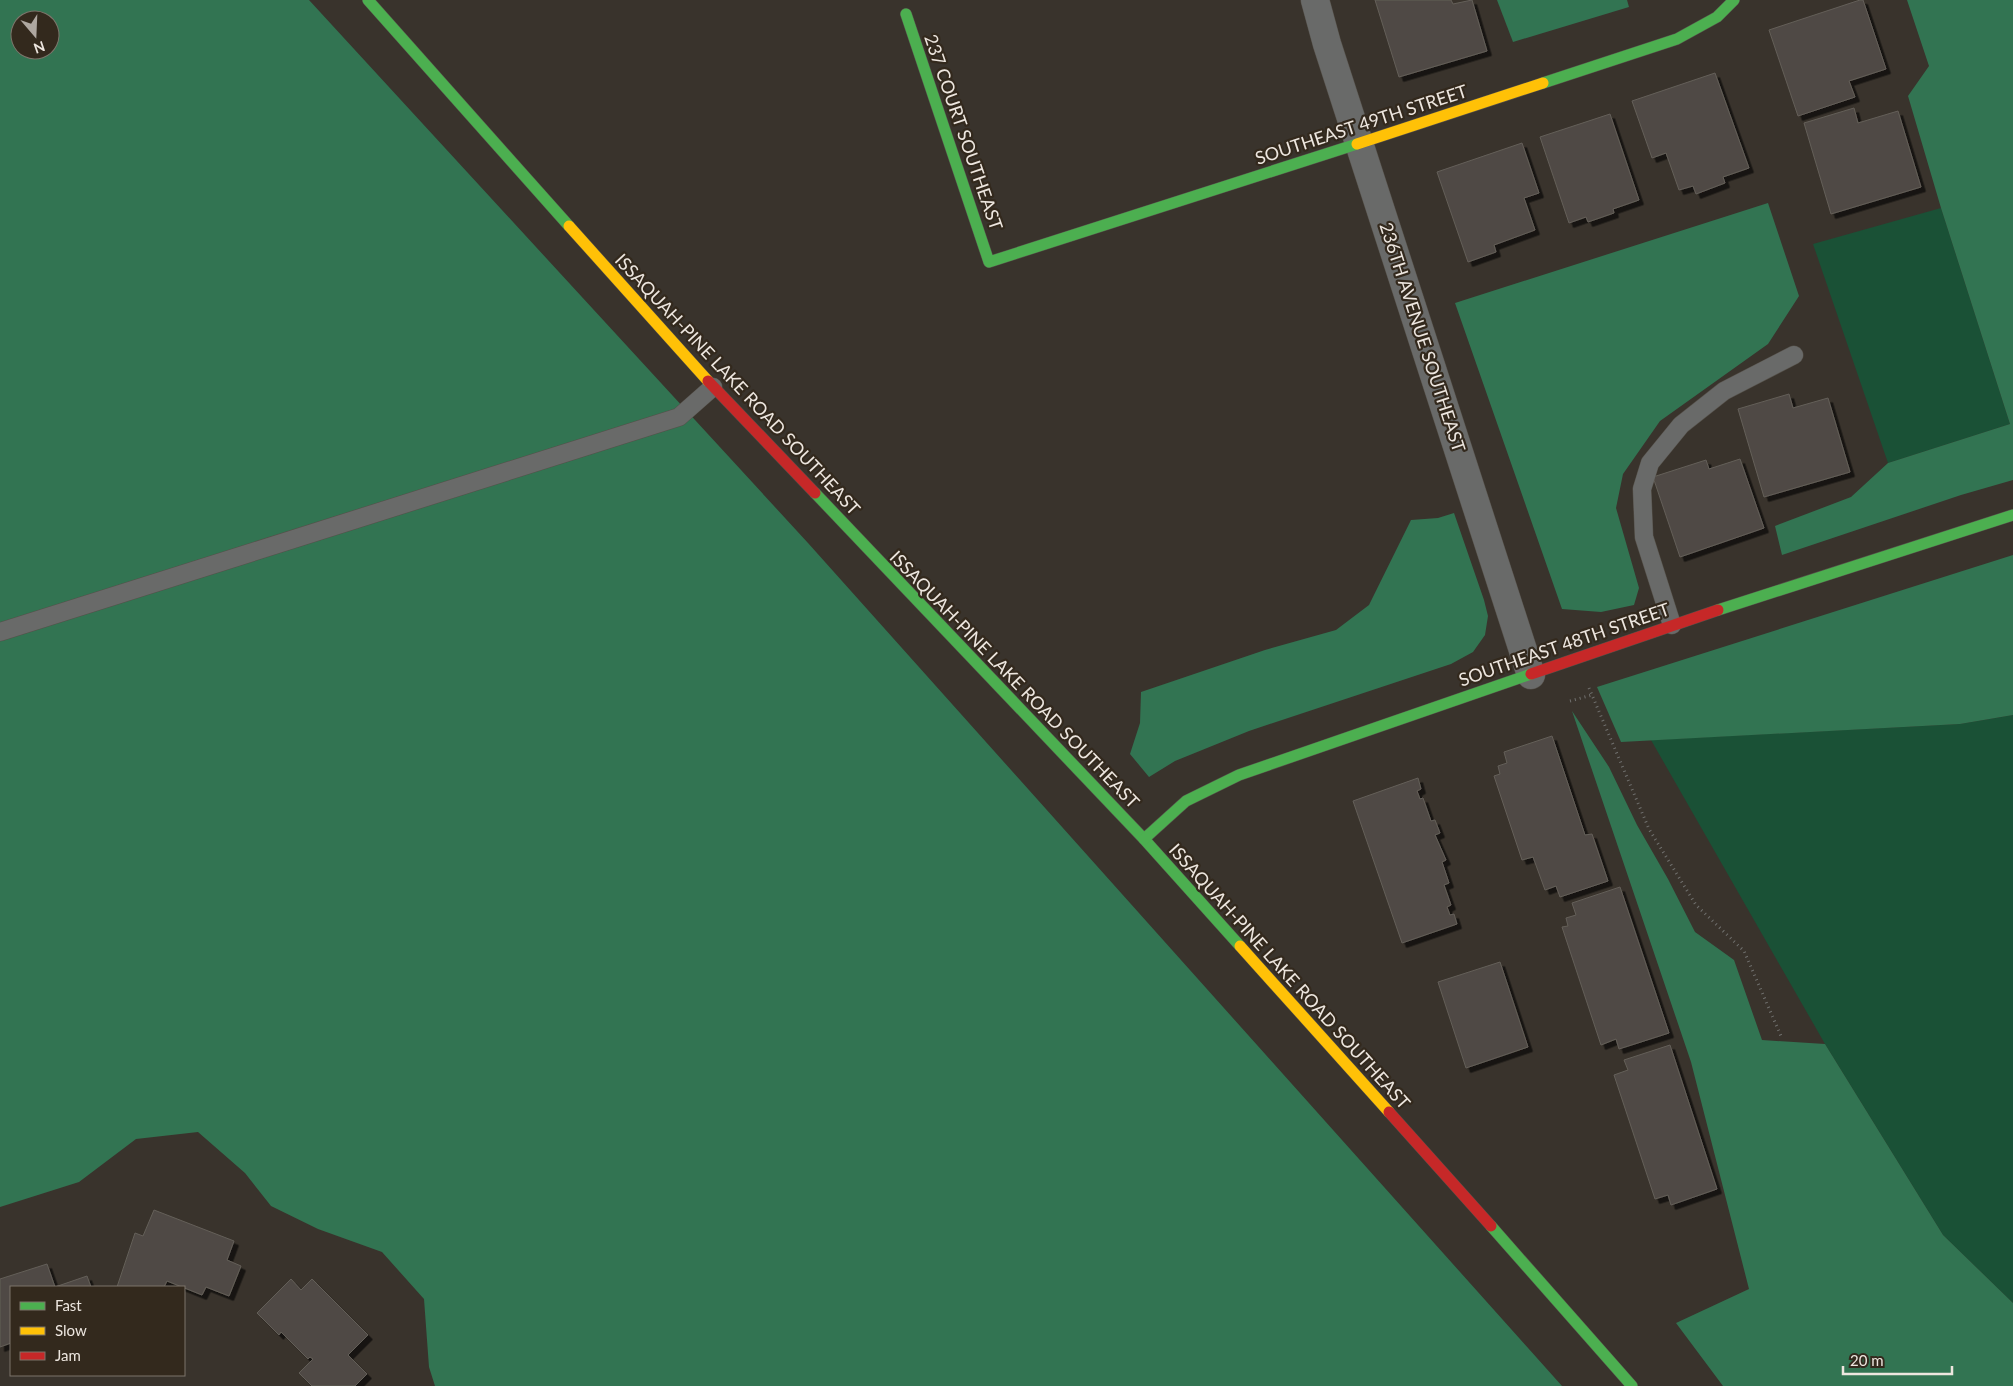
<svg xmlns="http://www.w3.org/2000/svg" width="2013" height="1386" font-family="Lato,sans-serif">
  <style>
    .green { fill: #1a5136 }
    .forest { fill: #327452; fill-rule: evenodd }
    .building { fill: #4f4a44; stroke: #645f59; filter: url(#shadow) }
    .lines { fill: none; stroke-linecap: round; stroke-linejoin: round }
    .lane-casing { stroke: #555049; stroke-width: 19 }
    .street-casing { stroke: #555049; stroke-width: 29 }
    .fast-casing { stroke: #555049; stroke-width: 12 }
    .slow-casing { stroke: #555049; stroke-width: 12 }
    .jam-casing { stroke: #555049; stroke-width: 12 }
    .path { stroke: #71716f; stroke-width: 3; stroke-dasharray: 1 4; stroke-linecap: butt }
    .lane { stroke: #696a69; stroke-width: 18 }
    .street { stroke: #696a69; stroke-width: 28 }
    .fast { stroke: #4caf50; stroke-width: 11 }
    .slow { stroke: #ffc107; stroke-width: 11 }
    .jam { stroke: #c62828; stroke-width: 11 }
    .labels { text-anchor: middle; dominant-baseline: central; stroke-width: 4.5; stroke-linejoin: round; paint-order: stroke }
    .street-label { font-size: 18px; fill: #ede6df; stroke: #33291d }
  </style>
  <defs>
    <filter id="shadow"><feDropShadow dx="4.5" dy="4.5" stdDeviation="0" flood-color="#0009"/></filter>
  </defs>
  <rect width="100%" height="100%" fill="#39332c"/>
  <g class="green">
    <path d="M1941,208L2010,424L1888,463L1813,244Z"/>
    <path d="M2013,715V1303L1943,1235L1825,1044L1651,740L1960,724Z"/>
  </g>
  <g class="forest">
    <path d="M0,0H309L808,543L1562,1386H435L429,1367L424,1299L382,1252L318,1229L271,1206L245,1173L198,1132L136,1139L79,1182L0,1207ZM20,20H50V50H20Z"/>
    <path d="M1497,0H1627L1629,7L1513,42Z"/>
    <path d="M1907,0H2013V480L1961,495L1782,555L1775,526L1851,497L1888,463L2010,424L1941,208L1908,96L1929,66Z"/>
    <path d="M1768,203L1799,296L1768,344L1660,421L1623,474L1616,508L1639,588L1634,605L1601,612L1562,609L1455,303Z"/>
    <path d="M1454,513L1484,600L1488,616L1485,635L1473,652L1451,664L1249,731L1175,761L1149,777L1130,754L1140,723L1141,692L1265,650L1336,630L1369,605L1411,520L1438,518Z"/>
    <path d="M2013,555V715L1960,724L1621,742L1597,687Z"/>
    <path d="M1572,711L1609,767L1637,825L1668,879L1695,932L1734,960L1762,1040L1825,1044L1943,1235L2013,1303V1386H1723L1676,1323L1749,1289L1691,1062Z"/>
  </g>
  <g class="building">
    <path d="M1375,0H1451L1453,4L1472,0L1487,51L1399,77Z"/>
    <path d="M1860,0H1863L1886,69L1849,81L1855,97L1798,116L1769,30Z"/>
    <path d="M1715,73L1749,168L1723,177L1725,183L1696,194L1693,186L1679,190L1666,153L1652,158L1632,101Z"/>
    <path d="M1854,108L1858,123L1898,111L1921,187L1831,214L1804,123Z"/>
    <path d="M1610,114L1639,200L1613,209L1614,213L1588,222L1586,217L1569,223L1540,137Z"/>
    <path d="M1522,143L1539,193L1524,198L1535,230L1494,245L1496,252L1468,262L1437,172Z"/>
    <path d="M1789,394L1793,408L1828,398L1850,472L1764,497L1738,409Z"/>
    <path d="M1740,459L1764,528L1680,557L1653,477L1706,460L1709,469Z"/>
    <path d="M1552,736L1585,835L1592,834L1608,881L1560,897L1556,886L1545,890L1533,857L1522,860L1494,776L1500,774L1498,766L1507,763L1504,752Z"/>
    <path d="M1418,778L1421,789L1417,791L1420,799L1423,798L1431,821L1435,820L1440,833L1435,835L1446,860L1442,862L1449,883L1444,885L1451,905L1447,907L1450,915L1454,914L1457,924L1402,943L1353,801Z"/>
    <path d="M1620,887L1669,1033L1619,1049L1616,1039L1601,1045L1562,927L1568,926L1566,918L1576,915L1572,903Z"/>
    <path d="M1500,962L1528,1047L1466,1068L1438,982Z"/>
    <path d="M1670,1045L1717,1189L1671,1205L1668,1195L1655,1199L1614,1075L1628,1070L1624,1060Z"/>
    <path d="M154,1210L234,1241L227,1260L241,1266L229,1296L206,1287L202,1295L167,1281L164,1287H117L135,1233L143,1236Z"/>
    <path d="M47,1264L55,1287L87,1276L91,1287H11V1343L0,1347V1279Z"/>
    <path d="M291,1279L301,1290L312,1279L368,1335L348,1355L367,1374L355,1386H312L299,1373L313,1359L310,1357L308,1359L281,1332L279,1335L257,1313Z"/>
  </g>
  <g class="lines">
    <defs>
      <g id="lane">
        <path d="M1672,625L1644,537L1642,489L1650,463L1681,425L1724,391L1794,355"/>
        <path d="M0,632L679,417L713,387"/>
      </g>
      <path id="street" d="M1315,0L1327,44L1531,675"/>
      <g id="fast">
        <path d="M368,0L569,226"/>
        <path d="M906,14L989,262L1357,144"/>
        <path d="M1543,83L1677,39L1717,17L1734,0"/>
        <path d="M815,493L1144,839L1240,946"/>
        <path d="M1718,610L2013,515"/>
        <path d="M1144,839L1186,801L1239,775L1531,674"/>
        <path d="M1491,1226L1632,1386"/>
      </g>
      <g id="slow">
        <path d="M1357,144L1543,83"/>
        <path d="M569,226L708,381"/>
        <path d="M1240,946L1389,1112"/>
      </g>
      <g id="jam">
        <path d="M708,381L815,493"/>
        <path d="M1531,674L1718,610"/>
        <path d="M1389,1112L1491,1226"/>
      </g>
    </defs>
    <use href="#lane" class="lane-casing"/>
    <use href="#street" class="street-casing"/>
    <use href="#fast" class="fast-casing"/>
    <use href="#slow" class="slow-casing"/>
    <use href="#jam" class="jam-casing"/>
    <g class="path">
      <path d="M1589,688L1649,829L1696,905L1744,951L1781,1036"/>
      <path d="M1570,701L1592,695"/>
    </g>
    <use href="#lane" class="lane"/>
    <use href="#street" class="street"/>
    <use href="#fast" class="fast"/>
    <use href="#slow" class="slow"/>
    <use href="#jam" class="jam"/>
  </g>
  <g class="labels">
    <g class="street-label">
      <text transform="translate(1361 124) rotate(-18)">SOUTHEAST 49TH STREET</text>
      <text transform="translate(964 132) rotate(71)">237 COURT SOUTHEAST</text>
      <text transform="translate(1423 337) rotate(72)">236TH AVENUE SOUTHEAST</text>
      <text transform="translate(738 384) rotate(47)">ISSAQUAH-PINE LAKE ROAD SOUTHEAST</text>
      <text transform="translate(1564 644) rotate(-19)">SOUTHEAST 48TH STREET</text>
      <text transform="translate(1015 679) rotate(46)">ISSAQUAH-PINE LAKE ROAD SOUTHEAST</text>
      <text transform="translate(1290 976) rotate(48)">ISSAQUAH-PINE LAKE ROAD SOUTHEAST</text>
    </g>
  </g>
  <rect x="10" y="1286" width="175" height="90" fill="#33291d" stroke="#7d756b"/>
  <rect x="20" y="1302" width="25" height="8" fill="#4caf50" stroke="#7d756b"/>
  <text x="55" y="1311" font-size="15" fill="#ede6df">Fast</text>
  <rect x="20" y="1327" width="25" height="8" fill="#ffc107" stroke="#7d756b"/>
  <text x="55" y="1336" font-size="15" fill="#ede6df">Slow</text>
  <rect x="20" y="1352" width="25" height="8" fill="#c62828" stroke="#7d756b"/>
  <text x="55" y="1361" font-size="15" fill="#ede6df">Jam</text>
  <g transform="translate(35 35) rotate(161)"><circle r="24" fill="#33291d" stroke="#7d756b"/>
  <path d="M0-4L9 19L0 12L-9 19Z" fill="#aea7a0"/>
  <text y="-8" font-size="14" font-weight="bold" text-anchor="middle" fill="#ede6df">N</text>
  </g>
  <path d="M1843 1366v8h109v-8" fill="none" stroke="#ede6df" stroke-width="2.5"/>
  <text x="1850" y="1366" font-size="15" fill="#ede6df" stroke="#33291d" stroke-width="4" paint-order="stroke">20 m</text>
</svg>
